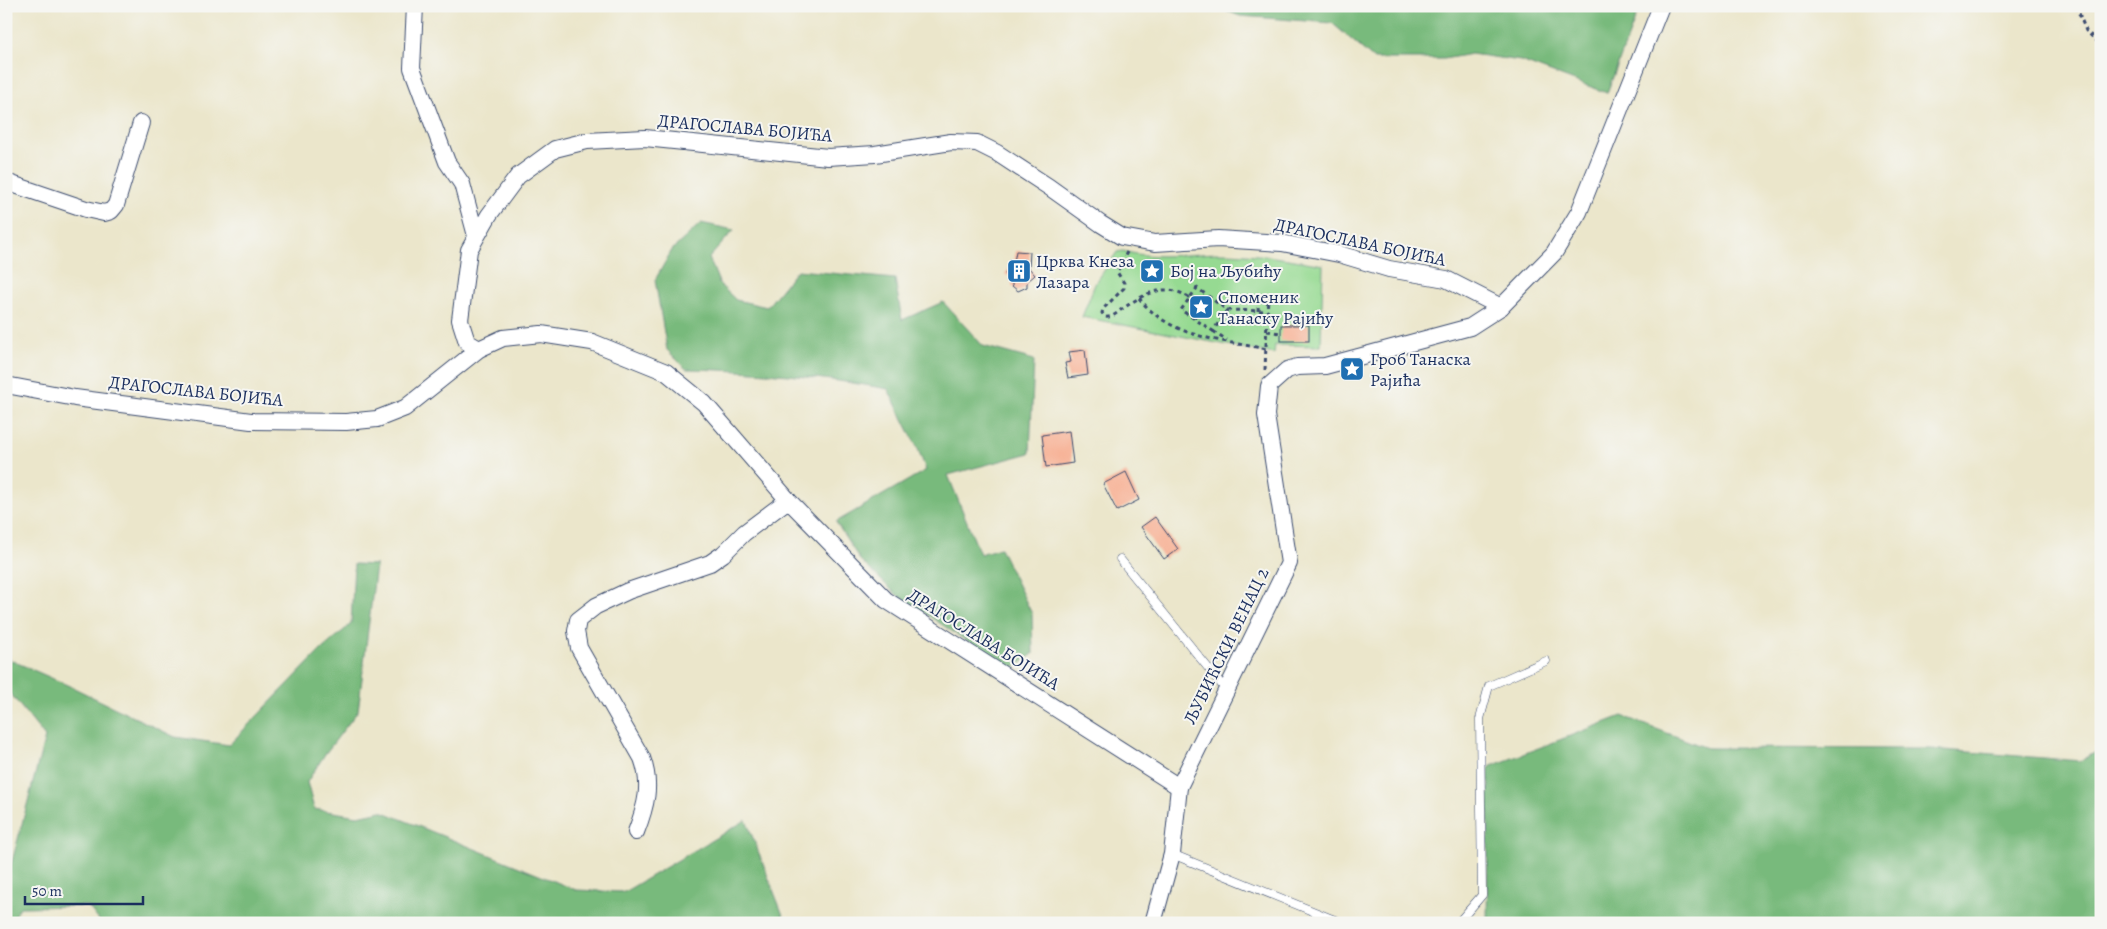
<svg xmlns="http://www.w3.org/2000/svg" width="2107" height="929" font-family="Alegreya,serif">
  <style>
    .green { fill: #96da92; stroke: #588478 }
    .forest { fill: #78ba7c; stroke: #4a746d }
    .building { fill: #f7ae91 }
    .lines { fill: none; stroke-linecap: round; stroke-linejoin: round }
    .lane-casing { stroke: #3a4a6e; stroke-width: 9 }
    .street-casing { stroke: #3a4a6e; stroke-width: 18 }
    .path { stroke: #3a4a6e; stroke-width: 3; stroke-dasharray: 4 4; stroke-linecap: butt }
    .lane { stroke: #fff; stroke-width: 8 }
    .street { stroke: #fff; stroke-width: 16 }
    .labels { text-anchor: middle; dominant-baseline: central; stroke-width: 4; stroke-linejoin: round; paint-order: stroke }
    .street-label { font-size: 18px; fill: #1b2f5e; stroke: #f6f6f2 }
    .poi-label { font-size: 18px; fill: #1b2f5e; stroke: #f6f6f2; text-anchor: start }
  </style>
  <rect width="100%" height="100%" fill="#f6f6f2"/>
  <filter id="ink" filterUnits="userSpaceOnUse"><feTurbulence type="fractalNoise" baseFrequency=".02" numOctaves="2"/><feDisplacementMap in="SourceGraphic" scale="10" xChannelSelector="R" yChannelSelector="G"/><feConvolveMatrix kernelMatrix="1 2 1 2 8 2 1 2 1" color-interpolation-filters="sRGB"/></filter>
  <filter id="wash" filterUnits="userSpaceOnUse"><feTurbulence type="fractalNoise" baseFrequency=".0096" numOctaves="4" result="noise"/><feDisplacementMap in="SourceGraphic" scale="20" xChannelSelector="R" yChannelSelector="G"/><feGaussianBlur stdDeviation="1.12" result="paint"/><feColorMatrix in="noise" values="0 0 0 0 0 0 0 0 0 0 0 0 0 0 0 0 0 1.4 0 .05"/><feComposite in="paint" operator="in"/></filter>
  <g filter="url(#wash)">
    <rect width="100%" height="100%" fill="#ebe6cb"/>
    <path class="green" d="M1123,251C1155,260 1187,254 1219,253C1255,253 1289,259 1323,265L1321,346L1275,345L1274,354L1082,317L1095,284L1117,252Z"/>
    <g class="forest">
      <path d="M1214,6H1640L1607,93L1521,61L1471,54L1444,59H1374L1332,23L1240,16Z"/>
      <path d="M701,223L734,230L709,258L720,285L736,300L767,307L797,270L895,279L902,320L943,302L983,346L1034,360L1030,453L948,475L980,554L1000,548L1032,614L1033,654L1011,670L897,595L860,560L836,522L926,470L918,449L888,389C823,377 752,370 686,369L667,350L655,280L672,250Z"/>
      <path d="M354,564L376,565L358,711L325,754L307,782L314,809L358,816L381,811L576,890L624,892L746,820L786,923H101L88,906L20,907L10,923H6V884L45,737L9,692L6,691V658L74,688L175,737L229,745L321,650L351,624Z"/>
      <path d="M1622,716L1707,748L1931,749L2081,761L2101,749V923H1487L1489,767Z"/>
    </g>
    <g id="blocks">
      <g class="building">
        <path d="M1016,251L1030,252L1029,268L1035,275L1027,282V287L1018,291L1012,286V278L1005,274L1014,262Z"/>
        <rect x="1281" y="325" width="28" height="16"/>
        <path d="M1085,350L1088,375L1068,378L1065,363L1071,362L1069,352Z"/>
        <path d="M1069,431L1073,463L1046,467L1042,435Z"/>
        <path d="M1126,472L1139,500L1117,511L1103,484Z"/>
        <path d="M1155,517L1178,549L1164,559L1141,527Z"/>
      </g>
    </g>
  </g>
  <g filter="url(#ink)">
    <use href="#blocks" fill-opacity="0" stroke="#3a4a6e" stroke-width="1"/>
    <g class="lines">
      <defs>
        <g id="lane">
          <path d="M1120,559L1226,690"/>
          <path d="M1172,854L1342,923"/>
          <path d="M1458,923L1482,895L1480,719L1489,686L1546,661"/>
        </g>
        <g id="street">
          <path d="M415,6L412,68L447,162L462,184L476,236"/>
          <path d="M6,182L86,209L104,213L111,211L116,205L141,123"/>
          <path d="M479,349L467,342L460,320L469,250L489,215L518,176L555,149L587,141L645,138L828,157L875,154L951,142L977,143L997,153L1049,187L1101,224L1122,237L1155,243L1218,239L1282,243L1339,254L1389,269L1446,279L1501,307"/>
          <path d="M6,385L75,398L251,421L346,422L377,419L405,408L479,349L503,338L541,334L592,342L666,372L704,403L788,500L886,600L1179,787"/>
          <path d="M636,832C646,806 652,785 642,758L579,648L576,631L578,620L596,606L628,591L710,563L723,554L744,533L788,500"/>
          <path d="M1153,923L1172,854L1179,787L1289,563L1266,415L1269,386L1287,370L1297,367L1325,366L1470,327L1501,307L1554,253L1579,212L1661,6"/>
        </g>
      </defs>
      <use href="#lane" class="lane-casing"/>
      <use href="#street" class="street-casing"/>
      <g class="path">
        <path d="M2076,6L2086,31L2101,45"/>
        <path d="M1127,252L1117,272L1124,283V288L1103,309L1102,313L1105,317C1112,318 1117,313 1122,309C1144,294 1165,281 1190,298"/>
        <path d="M1139,298C1170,338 1220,340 1267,349"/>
        <path d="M1203,306L1209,297"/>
        <path d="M1227,310L1213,331L1181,310L1197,288L1227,310L1268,311"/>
        <path d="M1258,311L1259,293"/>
        <path d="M1194,318L1200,310"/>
        <path d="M1213,331L1227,340"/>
        <path d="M1267,331L1280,333"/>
        <path d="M1265,370L1268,294"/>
      </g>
      <use href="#lane" class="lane"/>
      <use href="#street" class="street"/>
    </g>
  </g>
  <defs>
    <symbol id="building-square" viewBox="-11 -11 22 22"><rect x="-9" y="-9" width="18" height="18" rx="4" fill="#1f6fb2" stroke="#f6f6f2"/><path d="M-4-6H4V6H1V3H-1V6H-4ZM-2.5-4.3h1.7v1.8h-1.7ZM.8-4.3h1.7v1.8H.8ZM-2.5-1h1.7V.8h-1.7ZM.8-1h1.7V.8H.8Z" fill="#fff"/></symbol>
    <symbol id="sight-square" viewBox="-11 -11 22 22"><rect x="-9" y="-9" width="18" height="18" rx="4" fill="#1f6fb2" stroke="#f6f6f2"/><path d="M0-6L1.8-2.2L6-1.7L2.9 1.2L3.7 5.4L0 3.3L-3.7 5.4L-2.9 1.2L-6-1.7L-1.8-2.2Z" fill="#fff"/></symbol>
  </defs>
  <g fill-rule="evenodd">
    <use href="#building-square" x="1005" y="257" width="28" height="28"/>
    <use href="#sight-square" x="1138" y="257" width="28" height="28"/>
    <use href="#sight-square" x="1187" y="293" width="28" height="28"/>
    <use href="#sight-square" x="1338" y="355" width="28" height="28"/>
  </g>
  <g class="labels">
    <g class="street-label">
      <text transform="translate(745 128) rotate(5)">ДРАГОСЛАВА БОЈИЋА</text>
      <text transform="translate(1360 242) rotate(12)">ДРАГОСЛАВА БОЈИЋА</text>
      <text transform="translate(196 391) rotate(6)">ДРАГОСЛАВА БОЈИЋА</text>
      <text transform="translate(984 639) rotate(32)">ДРАГОСЛАВА БОЈИЋА</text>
      <text transform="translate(1226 646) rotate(-64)">ЉУБИЋСКИ ВЕНАЦ 2</text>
    </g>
    <g class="poi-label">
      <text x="1036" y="261">Црква Кнеза<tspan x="1036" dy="21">Лазара</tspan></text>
      <text x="1170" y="271">Бој на Љубићу</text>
      <text x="1218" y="297">Споменик<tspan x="1218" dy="21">Танаску Рајићу</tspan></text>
      <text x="1370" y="359">Гроб Танаска<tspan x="1370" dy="21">Рајића</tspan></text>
    </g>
  </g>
  <rect width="2107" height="929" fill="none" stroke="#f6f6f2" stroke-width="25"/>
  <path d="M25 896v8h118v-8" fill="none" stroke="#1b2f5e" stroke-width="2.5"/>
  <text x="32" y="896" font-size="15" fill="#1b2f5e" stroke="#f6f6f2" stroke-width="4" paint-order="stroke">50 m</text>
</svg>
